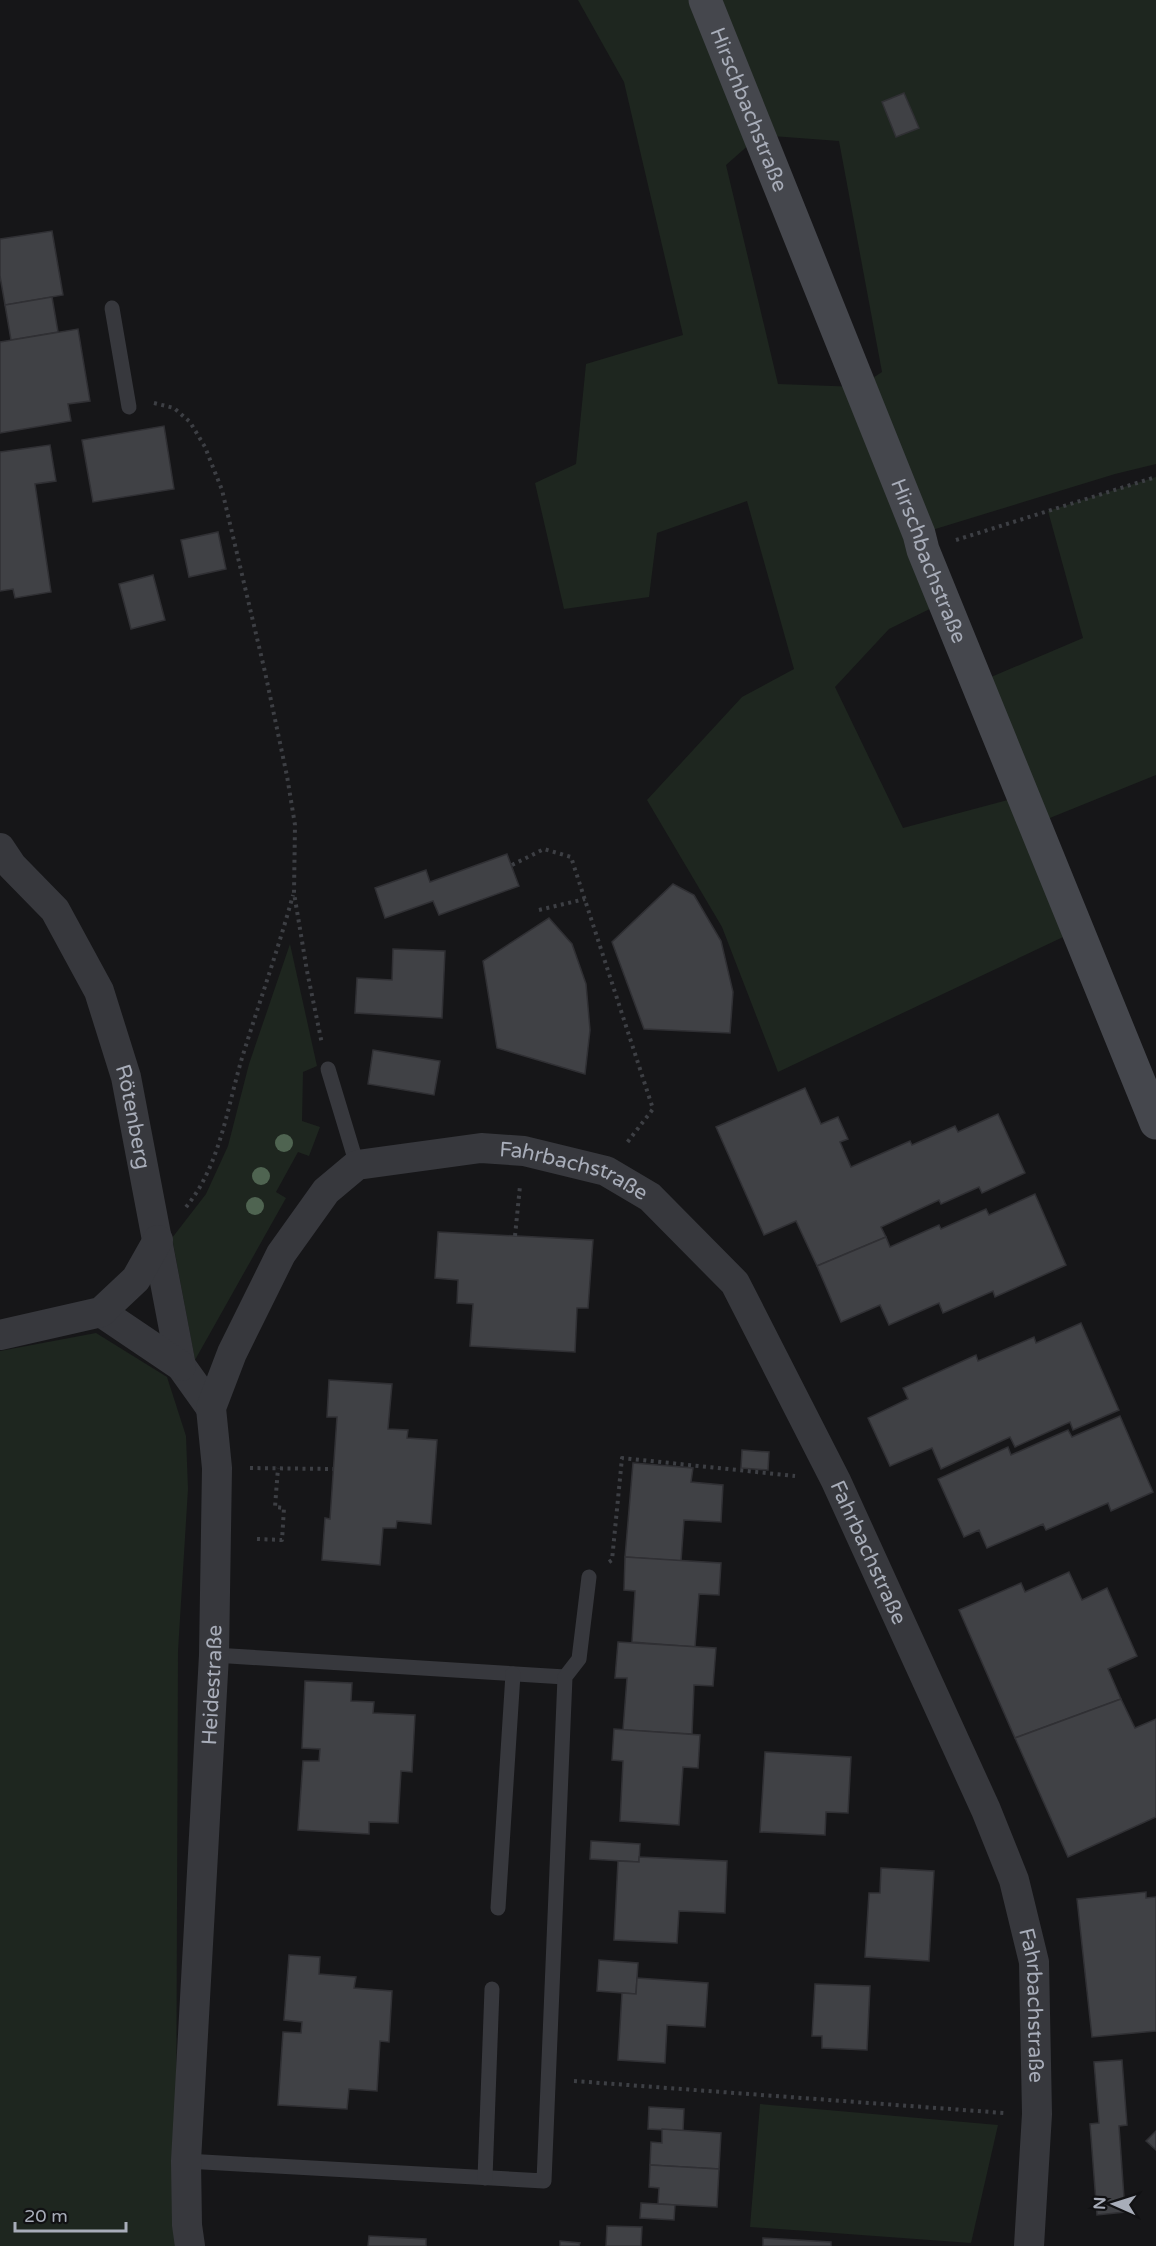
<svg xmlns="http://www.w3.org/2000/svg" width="1156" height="2246" font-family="'Varela Round',sans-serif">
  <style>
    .green { fill: #1e261f; fill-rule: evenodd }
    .building { fill: #404145; stroke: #303034; stroke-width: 1.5 }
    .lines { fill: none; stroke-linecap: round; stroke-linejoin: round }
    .path { stroke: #3d3f44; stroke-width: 4; stroke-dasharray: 3 4.5; stroke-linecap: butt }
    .lane { stroke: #37383d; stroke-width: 15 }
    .street { stroke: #37383d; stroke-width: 30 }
    .secondary { stroke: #45474d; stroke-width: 33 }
    .tree { fill: #4f6451 }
    .labels { text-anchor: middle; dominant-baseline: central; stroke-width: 4.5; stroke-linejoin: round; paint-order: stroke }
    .street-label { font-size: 21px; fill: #a8adb9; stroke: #111113 }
  </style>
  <rect width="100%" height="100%" fill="#161618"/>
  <g class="green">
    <path d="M578,0H1156V464L1115,474L919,534L944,602L889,629L835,687L903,828L1023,796L977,683L1083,638L1048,511L1156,477V775L1035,824L1078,930L778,1072L722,927L647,800L742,697L794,669L747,501L657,533L649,597L564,609L535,483L576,464L586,364L683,335L624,82ZM760,135L839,141L882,372L859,387L778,384L726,165Z"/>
    <path d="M290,944L317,1066L303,1072L302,1121L320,1127L309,1156L298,1152L276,1192L286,1198L195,1360L172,1238L206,1194L228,1146L249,1064Z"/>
    <path d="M96,1333L167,1377L186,1436L188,1489L178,1651L176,2169L182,2246H0V1351Z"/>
    <path d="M760,2104L998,2125L971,2243L750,2227Z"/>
  </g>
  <g class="building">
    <path d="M904,93L919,128L896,137L882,102Z"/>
    <path d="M52,231L63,295L5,305L0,276V239Z"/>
    <path d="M52,297L58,332L11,340L5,305Z"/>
    <path d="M78,329L90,401L68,404L71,421L0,433V342Z"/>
    <path d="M164,426L174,489L93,502L82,440Z"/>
    <path d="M50,445L56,481L35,484L51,592L15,598L13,589L0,591V452Z"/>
    <path d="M218,532L226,569L189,577L181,540Z"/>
    <path d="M153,575L165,620L131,629L119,584Z"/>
    <path d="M507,854L519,886L439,915L433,901L385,918L375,888L426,870L430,882Z"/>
    <path d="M673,884L694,895L721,941L733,992L730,1033L644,1029L612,942Z"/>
    <path d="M549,918L572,944L586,984L590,1030L585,1074L497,1048L483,961Z"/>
    <path d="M393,949L445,951L442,1018L355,1013L357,978L392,980Z"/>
    <path d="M373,1050L440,1061L434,1095L368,1084Z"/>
    <path d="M805,1088L821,1124L838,1117L848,1139L840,1142L851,1167L910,1141L912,1145L955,1126L958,1132L998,1114L1025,1173L982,1193L979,1187L941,1204L939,1200L881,1227L886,1237L817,1266L796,1221L764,1235L716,1127Z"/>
    <path d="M1035,1194L1066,1265L995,1297L993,1291L943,1313L939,1303L889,1325L880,1305L841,1322L817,1266L886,1237L890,1247L939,1225L941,1229L986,1209L989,1215Z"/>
    <path d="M438,1232L593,1240L588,1308H577L575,1352L470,1346L473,1304L457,1303L458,1280L435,1278Z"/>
    <path d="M1081,1323L1119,1410L1073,1430L1070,1422L1015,1447L1010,1437L941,1469L932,1448L890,1466L868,1418L908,1399L903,1388L976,1355L978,1361L1034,1337L1036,1343Z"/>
    <path d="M329,1380L392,1384L388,1429L408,1430L407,1438L437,1440L431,1524L397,1521L396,1528H383L380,1565L322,1560L325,1518L330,1519L337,1417H327Z"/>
    <path d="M1120,1416L1153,1492L1111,1511L1108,1503L1046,1530L1043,1524L987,1548L979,1530L964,1537L938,1479L1008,1447L1011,1455L1068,1430L1072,1437Z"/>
    <path d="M742,1450L769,1452L768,1470L741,1468Z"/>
    <path d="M633,1463L693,1468L691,1482L723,1485L721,1522L684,1520L681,1561L625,1557Z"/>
    <path d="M625,1557L721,1563L719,1595L699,1594L695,1647L632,1642L635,1591L624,1590Z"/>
    <path d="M1069,1572L1082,1600L1107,1588L1137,1656L1108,1669L1121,1699L1015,1738L959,1610L1021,1583L1025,1592Z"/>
    <path d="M618,1642L716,1648L713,1686L694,1685L692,1734L623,1730L627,1678H615Z"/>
    <path d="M305,1681L352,1683L351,1701L374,1702L373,1713L415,1715L412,1772L401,1771L398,1823L369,1822V1834L298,1830L303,1761H319L320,1749L302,1748Z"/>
    <path d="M1121,1699L1135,1728L1156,1719V1817L1068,1857L1015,1738Z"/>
    <path d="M614,1729L700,1735L698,1768L683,1767L679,1825L620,1821L623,1761L612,1760Z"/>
    <path d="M765,1752L851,1757L848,1813L826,1812L825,1835L760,1832Z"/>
    <path d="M591,1841L640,1844L639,1862L590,1859Z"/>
    <path d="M639,1857L727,1861L725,1913L679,1911L677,1943L614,1940L618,1861L639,1862Z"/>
    <path d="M881,1868L934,1871L929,1961L865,1957L869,1893H880Z"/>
    <path d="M1146,1892V1898L1156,1897V2031L1092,2037L1077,1899Z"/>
    <path d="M289,1955L320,1957L319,1974L356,1977L354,1988L392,1991L389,2042L380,2041L377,2091L349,2089L347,2109L278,2105L283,2032L301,2033L302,2022L284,2020Z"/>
    <path d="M599,1960L638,1963L636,1994L597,1991Z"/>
    <path d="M637,1978L708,1983L705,2027L667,2025L665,2063L618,2060L622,1993L636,1994Z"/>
    <path d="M815,1984L870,1986L867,2050L822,2048V2036H812Z"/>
    <path d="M1122,2060L1127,2125L1119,2126L1125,2212L1097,2215L1090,2124L1099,2123L1094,2062Z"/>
    <path d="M649,2107L684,2109L683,2131L648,2129Z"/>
    <path d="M662,2129L721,2133L719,2169L650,2165L651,2142L662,2143Z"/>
    <path d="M1156,2131V2150L1146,2141Z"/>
    <path d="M650,2165L719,2169L717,2207L658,2204L659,2188L649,2187Z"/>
    <path d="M641,2203L675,2205L674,2220L640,2218Z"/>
    <path d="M607,2226L642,2227L641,2246H606Z"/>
    <path d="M369,2236L426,2239V2246H368Z"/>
    <path d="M763,2238L831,2242V2246H763Z"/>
    <path d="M560,2241L580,2243L579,2246H560Z"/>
  </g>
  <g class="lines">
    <g class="path">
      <path d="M154,403L174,408L190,422L205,447L222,490L265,672L287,776L295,825L294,893L307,971L322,1044"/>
      <path d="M956,540L1156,477"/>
      <path d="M512,865L544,849L571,857L653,1109L626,1144"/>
      <path d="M539,910L585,899"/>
      <path d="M186,1207C220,1166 227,1108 242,1058C259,1003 278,950 293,895"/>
      <path d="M515,1236L520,1186"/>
      <path d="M250,1468L333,1469"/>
      <path d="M257,1539L282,1540L284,1508L275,1507L278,1468"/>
      <path d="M609,1562L612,1560L622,1458L795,1476"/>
      <path d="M574,2081L1004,2113"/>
    </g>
    <g class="lane">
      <path d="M112,308L129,407"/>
      <path d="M328,1069L357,1165"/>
      <path d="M214,1655L565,1677"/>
      <path d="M498,1908L513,1674"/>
      <path d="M186,2161L544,2181L565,1677L579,1659L589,1577"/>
      <path d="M485,2178L492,1989"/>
    </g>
    <g class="street">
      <path id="s1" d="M0,848L12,866L55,910L99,991L126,1077L181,1366L211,1408"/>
      <path d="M101,1312L181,1366"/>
      <path d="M0,1335L101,1312L136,1279L158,1240"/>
      <path id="s2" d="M190,2246L187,2225L186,2161L214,1655L217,1468L211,1408L232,1353L281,1254L326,1191L357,1165L481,1148L524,1151L606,1171L650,1197L735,1283L836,1481L986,1810L1014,1880L1034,1962L1037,2114L1029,2246"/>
    </g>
    <path class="secondary" id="s3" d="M705,0L919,534L923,550L1156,1123"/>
  </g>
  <g class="tree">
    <circle cx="284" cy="1143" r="9"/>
    <circle cx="261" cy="1176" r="9"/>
    <circle cx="255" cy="1206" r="9"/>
  </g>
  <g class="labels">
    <g class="street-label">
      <text stroke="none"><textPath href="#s3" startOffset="118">Hirschbachstraße</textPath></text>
      <text stroke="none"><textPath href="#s3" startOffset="604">Hirschbachstraße</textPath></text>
      <text stroke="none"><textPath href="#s1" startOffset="306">Rötenberg</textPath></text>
      <text stroke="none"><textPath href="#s2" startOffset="1348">Fahrbachstraße</textPath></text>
      <text stroke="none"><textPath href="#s2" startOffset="1852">Fahrbachstraße</textPath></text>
      <text stroke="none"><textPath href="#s2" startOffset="562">Heidestraße</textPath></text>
      <text stroke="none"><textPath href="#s2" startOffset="2338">Fahrbachstraße</textPath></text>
    </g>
  </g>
  <g transform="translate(1114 2204) rotate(273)" stroke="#111113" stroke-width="4.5" paint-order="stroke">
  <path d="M0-4.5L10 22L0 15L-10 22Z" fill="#a8adb9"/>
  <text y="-9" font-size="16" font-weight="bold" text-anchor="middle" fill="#a8adb9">N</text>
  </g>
  <path d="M15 2222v9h111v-9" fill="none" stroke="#a8adb9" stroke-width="3"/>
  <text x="24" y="2222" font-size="18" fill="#a8adb9" stroke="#111113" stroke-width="4.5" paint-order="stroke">20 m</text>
</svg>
